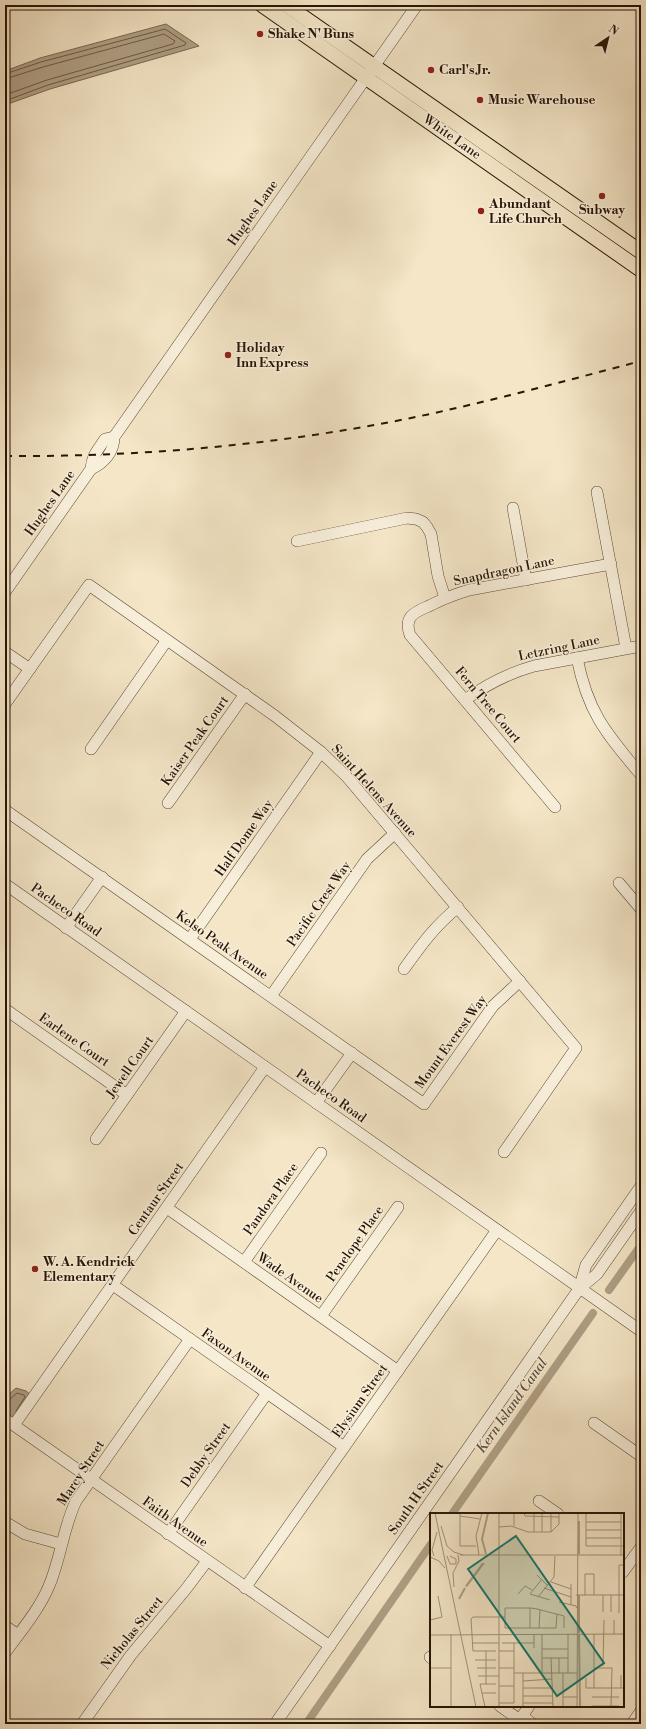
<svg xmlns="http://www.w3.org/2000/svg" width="646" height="1729" font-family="'Libre Bodoni',serif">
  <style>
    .water { fill: #af9f85; stroke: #796751 }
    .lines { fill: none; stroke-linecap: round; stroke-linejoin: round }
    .shore { stroke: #6c5a44; stroke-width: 1 }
    .canal { stroke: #af9f85; stroke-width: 8 }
    .minor-casing { stroke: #5b4835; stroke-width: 12 }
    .major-casing { stroke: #281404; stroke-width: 16 }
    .minor { stroke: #f8efdb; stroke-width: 11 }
    .major { stroke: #f4e6c7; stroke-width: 14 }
    .rail { stroke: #281404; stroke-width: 2; stroke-dasharray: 7 7; stroke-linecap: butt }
    .poi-dot { fill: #8f2418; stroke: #f8efdb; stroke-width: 1.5 }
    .labels { text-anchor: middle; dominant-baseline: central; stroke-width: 3; stroke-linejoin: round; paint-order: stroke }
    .poi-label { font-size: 13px; font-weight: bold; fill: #281404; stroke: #f8efdb; text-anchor: start }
    .street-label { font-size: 13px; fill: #281404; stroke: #f8efdb }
    .water-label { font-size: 14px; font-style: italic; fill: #5e4c38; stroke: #f8efdb }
    .inset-river { fill: none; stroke: #af9f85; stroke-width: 2 }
    .inset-road { fill: none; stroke: #a29279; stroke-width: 1 }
    .view { fill: #0f766e; fill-opacity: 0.15; stroke: #0f766e; stroke-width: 2 }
    .inset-edge { fill: none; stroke: #281404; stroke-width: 2 }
  </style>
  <rect width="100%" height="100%" fill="#f4e6c7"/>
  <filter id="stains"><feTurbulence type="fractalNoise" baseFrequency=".005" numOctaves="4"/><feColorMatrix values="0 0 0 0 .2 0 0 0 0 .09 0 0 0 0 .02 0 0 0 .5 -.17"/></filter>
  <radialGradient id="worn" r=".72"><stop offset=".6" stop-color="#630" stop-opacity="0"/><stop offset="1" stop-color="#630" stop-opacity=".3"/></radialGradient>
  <g class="water">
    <path d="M166,24L199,46L50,89L5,105V71L40,58Z"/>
    <path d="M16,1388L26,1391L31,1395L14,1421L5,1417V1398Z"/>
  </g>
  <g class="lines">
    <g class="shore">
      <path d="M5,74L41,62L165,29L186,43L185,45L48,85L5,101"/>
      <path d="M5,79L43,67L164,34L175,41L173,44L47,80L5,95"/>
      <path d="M5,1401L9,1400L17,1393L24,1395L25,1397L16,1411"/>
    </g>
    <g class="canal">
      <path d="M609,1290L641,1245"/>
      <path d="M452,1514L593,1313"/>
      <path d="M306,1724L431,1544"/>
    </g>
    <defs>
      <g id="minor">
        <path d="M91,469C104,463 114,452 114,437L417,5"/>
        <path d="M597,492L626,648"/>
        <path d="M513,508L526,580"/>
        <path d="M297,541L407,518L416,519L423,522L427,527L431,534L438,576L445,598"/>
        <path d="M5,592L91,469C92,455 98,450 105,439L114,437"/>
        <path d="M5,652L30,669"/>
        <path d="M577,658C588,713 606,733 641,775"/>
        <path d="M465,700C487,684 509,673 534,666L641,646"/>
        <path d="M5,704L89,585L275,716L321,752L347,777L576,1048L504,1152"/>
        <path d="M91,749L167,640"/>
        <path d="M168,803L245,694"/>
        <path d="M555,807L410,635C403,615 416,612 431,605C443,599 456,594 469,590L611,564"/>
        <path d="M5,810L424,1104L493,1006L520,981"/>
        <path d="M619,883L641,909"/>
        <path d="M5,884L641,1331"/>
        <path d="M66,928L102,877"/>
        <path d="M190,939L321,752"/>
        <path d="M404,969C422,944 434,927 458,907"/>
        <path d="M271,996L367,859L395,833"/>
        <path d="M5,1009L127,1095"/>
        <path d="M316,1103L352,1053"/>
        <path d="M96,1139L186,1011"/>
        <path d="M167,1208L398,1371"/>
        <path d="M244,1262L321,1153"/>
        <path d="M113,1285L344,1447"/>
        <path d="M579,1289L586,1265L641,1186"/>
        <path d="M321,1316L398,1207"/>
        <path d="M5,1419L330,1646"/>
        <path d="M594,1423L641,1456"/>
        <path d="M14,1425L265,1067"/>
        <path d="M539,1501L558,1514"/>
        <path d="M5,1522L25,1534L61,1544"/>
        <path d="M168,1534L267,1393"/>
        <path d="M623,1572L641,1547"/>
        <path d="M245,1588L497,1230"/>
        <path d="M5,1626L18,1635"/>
        <path d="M5,1653C20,1632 39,1610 49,1586C61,1558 63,1528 76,1501L190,1339"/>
        <path d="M430,1657L431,1658"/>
        <path d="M500,1706L520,1720"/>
        <path d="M522,1716L533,1724"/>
        <path d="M82,1724L131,1655L186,1589L207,1561"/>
        <path d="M275,1724L579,1289L597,1274L641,1211"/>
        <path d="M517,1724L529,1706"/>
        <path d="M632,1724L641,1711"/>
      </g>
      <g id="major">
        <path d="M262,5L641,270"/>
        <path d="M286,5L641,252"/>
      </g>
    </defs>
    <use href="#minor" class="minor-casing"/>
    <use href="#major" class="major-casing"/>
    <use href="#minor" class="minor"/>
    <use href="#major" class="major"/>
    <path class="rail" d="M5,456C141,457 277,445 411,418C488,402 565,381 641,361"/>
  </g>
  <g class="poi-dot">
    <circle cx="260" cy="34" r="4"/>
    <circle cx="431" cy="70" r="4"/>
    <circle cx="480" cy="100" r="4"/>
    <circle cx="602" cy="196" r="4"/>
    <circle cx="481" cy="211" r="4"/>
    <circle cx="228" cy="355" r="4"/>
    <circle cx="35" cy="1269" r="4"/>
  </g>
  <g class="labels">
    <g class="poi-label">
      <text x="268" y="34">Shake N' Buns</text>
      <text x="439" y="70">Carl's Jr.</text>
      <text x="488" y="100">Music Warehouse</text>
      <text x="489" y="204">Abundant<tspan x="489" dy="15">Life Church</tspan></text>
      <text x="602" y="210" text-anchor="middle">Subway</text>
      <text x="236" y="348">Holiday<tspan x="236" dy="15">Inn Express</tspan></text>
      <text x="43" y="1262">W. A. Kendrick<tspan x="43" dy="15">Elementary</tspan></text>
    </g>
    <g class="street-label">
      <text transform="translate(452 137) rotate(35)">White Lane</text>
      <text transform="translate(253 213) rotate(-55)">Hughes Lane</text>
      <text transform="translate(50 503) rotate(-55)">Hughes Lane</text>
      <text transform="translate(504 571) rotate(-12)">Snapdragon Lane</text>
      <text transform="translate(559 648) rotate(-12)">Letzring Lane</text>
      <text transform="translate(488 705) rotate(50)">Fern Tree Court</text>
      <text transform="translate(195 741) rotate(-55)">Kaiser Peak Court</text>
      <text transform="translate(374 791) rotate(48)">Saint Helens Avenue</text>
      <text transform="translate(244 838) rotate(-55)">Half Dome Way</text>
      <text transform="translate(319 904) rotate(-55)">Pacific Crest Way</text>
      <text transform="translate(66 910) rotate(35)">Pacheco Road</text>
      <text transform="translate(222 945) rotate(35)">Kelso Peak Avenue</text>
      <text transform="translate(74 1040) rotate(35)">Earlene Court</text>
      <text transform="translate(451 1042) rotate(-54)">Mount Everest Way</text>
      <text transform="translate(130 1067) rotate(-55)">Jewell Court</text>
      <text transform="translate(331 1096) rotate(35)">Pacheco Road</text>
      <text transform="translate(156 1199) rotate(-55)">Centaur Street</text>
      <text transform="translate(271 1199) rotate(-55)">Pandora Place</text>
      <text transform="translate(355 1244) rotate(-55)">Penelope Place</text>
      <text transform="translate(290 1278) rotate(35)">Wade Avenue</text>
      <text transform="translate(236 1355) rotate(35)">Faxon Avenue</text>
      <text transform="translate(360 1401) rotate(-55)">Elysium Street</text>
      <text transform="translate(206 1455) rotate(-55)">Debby Street</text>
      <text transform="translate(81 1473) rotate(-57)">Marcy Street</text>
      <text transform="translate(416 1498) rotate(-55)">South H Street</text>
      <text transform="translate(175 1522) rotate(35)">Faith Avenue</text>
      <text transform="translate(132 1633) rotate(-51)">Nicholas Street</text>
    </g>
    <g class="water-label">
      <text transform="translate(512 1406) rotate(-55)">Kern Island Canal</text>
    </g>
  </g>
  <g transform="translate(430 1513)">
    <rect width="194" height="194" fill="#f4e6c7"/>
    <path d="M52,50H55L37,74L35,73Z" fill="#af9f85"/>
    <path class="inset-river" d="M149,8V41M56,41L52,26L58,0M29,86L35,75M149,120V82M149,122L150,194"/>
    <path class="inset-road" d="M5,0L46,194M30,0V33H46M94,0L95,3L129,4M159,0L156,1V33H194M30,3L50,6M156,9H191M11,13L17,33L24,39L33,42M84,13V0M69,14L81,13L98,19H121L129,11V0M156,17H191M104,19V0M112,19V0M121,19V0M156,25H191M30,42H194M49,42L46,23L52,0M191,42V0M4,43L2,37L7,19M17,43L20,51H26V46L20,43M0,44L9,48L15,55M107,62L117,72M112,66L100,81L120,87M121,69L141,76M24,74L23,60L29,48L28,42M114,75L141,84M88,81L95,73L102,77M146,82H194M155,82V61H164V82M173,82V99M181,82V99M108,84L124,64L125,43M129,89L146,93L147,95M141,92V71M189,100V52H194M127,101L126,115H75V95H101L107,96L134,103V115M0,107L12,104L8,83M184,107V121M100,115V95M109,115L110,97M21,121V194M164,121V175M0,122L194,121M42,130H69M72,130H104M104,135V121M112,136H138M56,138V171M66,138H43L41,106L43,104H75M69,138H84M112,145H138M121,145L123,194M45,147H66M173,153L174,107M0,155H21M47,155H66M69,155H84M165,155H182L181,194M84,160H147M112,160V121M129,160V145M138,160V121M48,163H69M156,165V175H194M93,168L122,166M69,173H84M93,175H123M191,175V162M52,180H66M93,183H123M133,184H147M162,184H189M69,190H84V130M93,190H123M162,193H189M55,194L50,171H66M69,194V0M93,194V160M133,194V160M147,194L148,0"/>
    <path class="view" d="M86,23L174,150L127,183L38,56Z"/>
    <rect width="194" height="194" class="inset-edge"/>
  </g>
  <rect width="646" height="1729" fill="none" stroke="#f4e6c7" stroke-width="20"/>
  <rect x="6" y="6" width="634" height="1717" fill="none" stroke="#281404" stroke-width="2"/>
  <rect x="10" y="10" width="626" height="1709" fill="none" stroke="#281404"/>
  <g transform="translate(608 38) rotate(35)" stroke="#f8efdb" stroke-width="3" paint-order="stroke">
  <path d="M0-3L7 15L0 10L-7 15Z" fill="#281404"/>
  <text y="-6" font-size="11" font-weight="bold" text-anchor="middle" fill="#281404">N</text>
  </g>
  <rect width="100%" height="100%" filter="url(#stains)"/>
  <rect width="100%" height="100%" fill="url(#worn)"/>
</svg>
